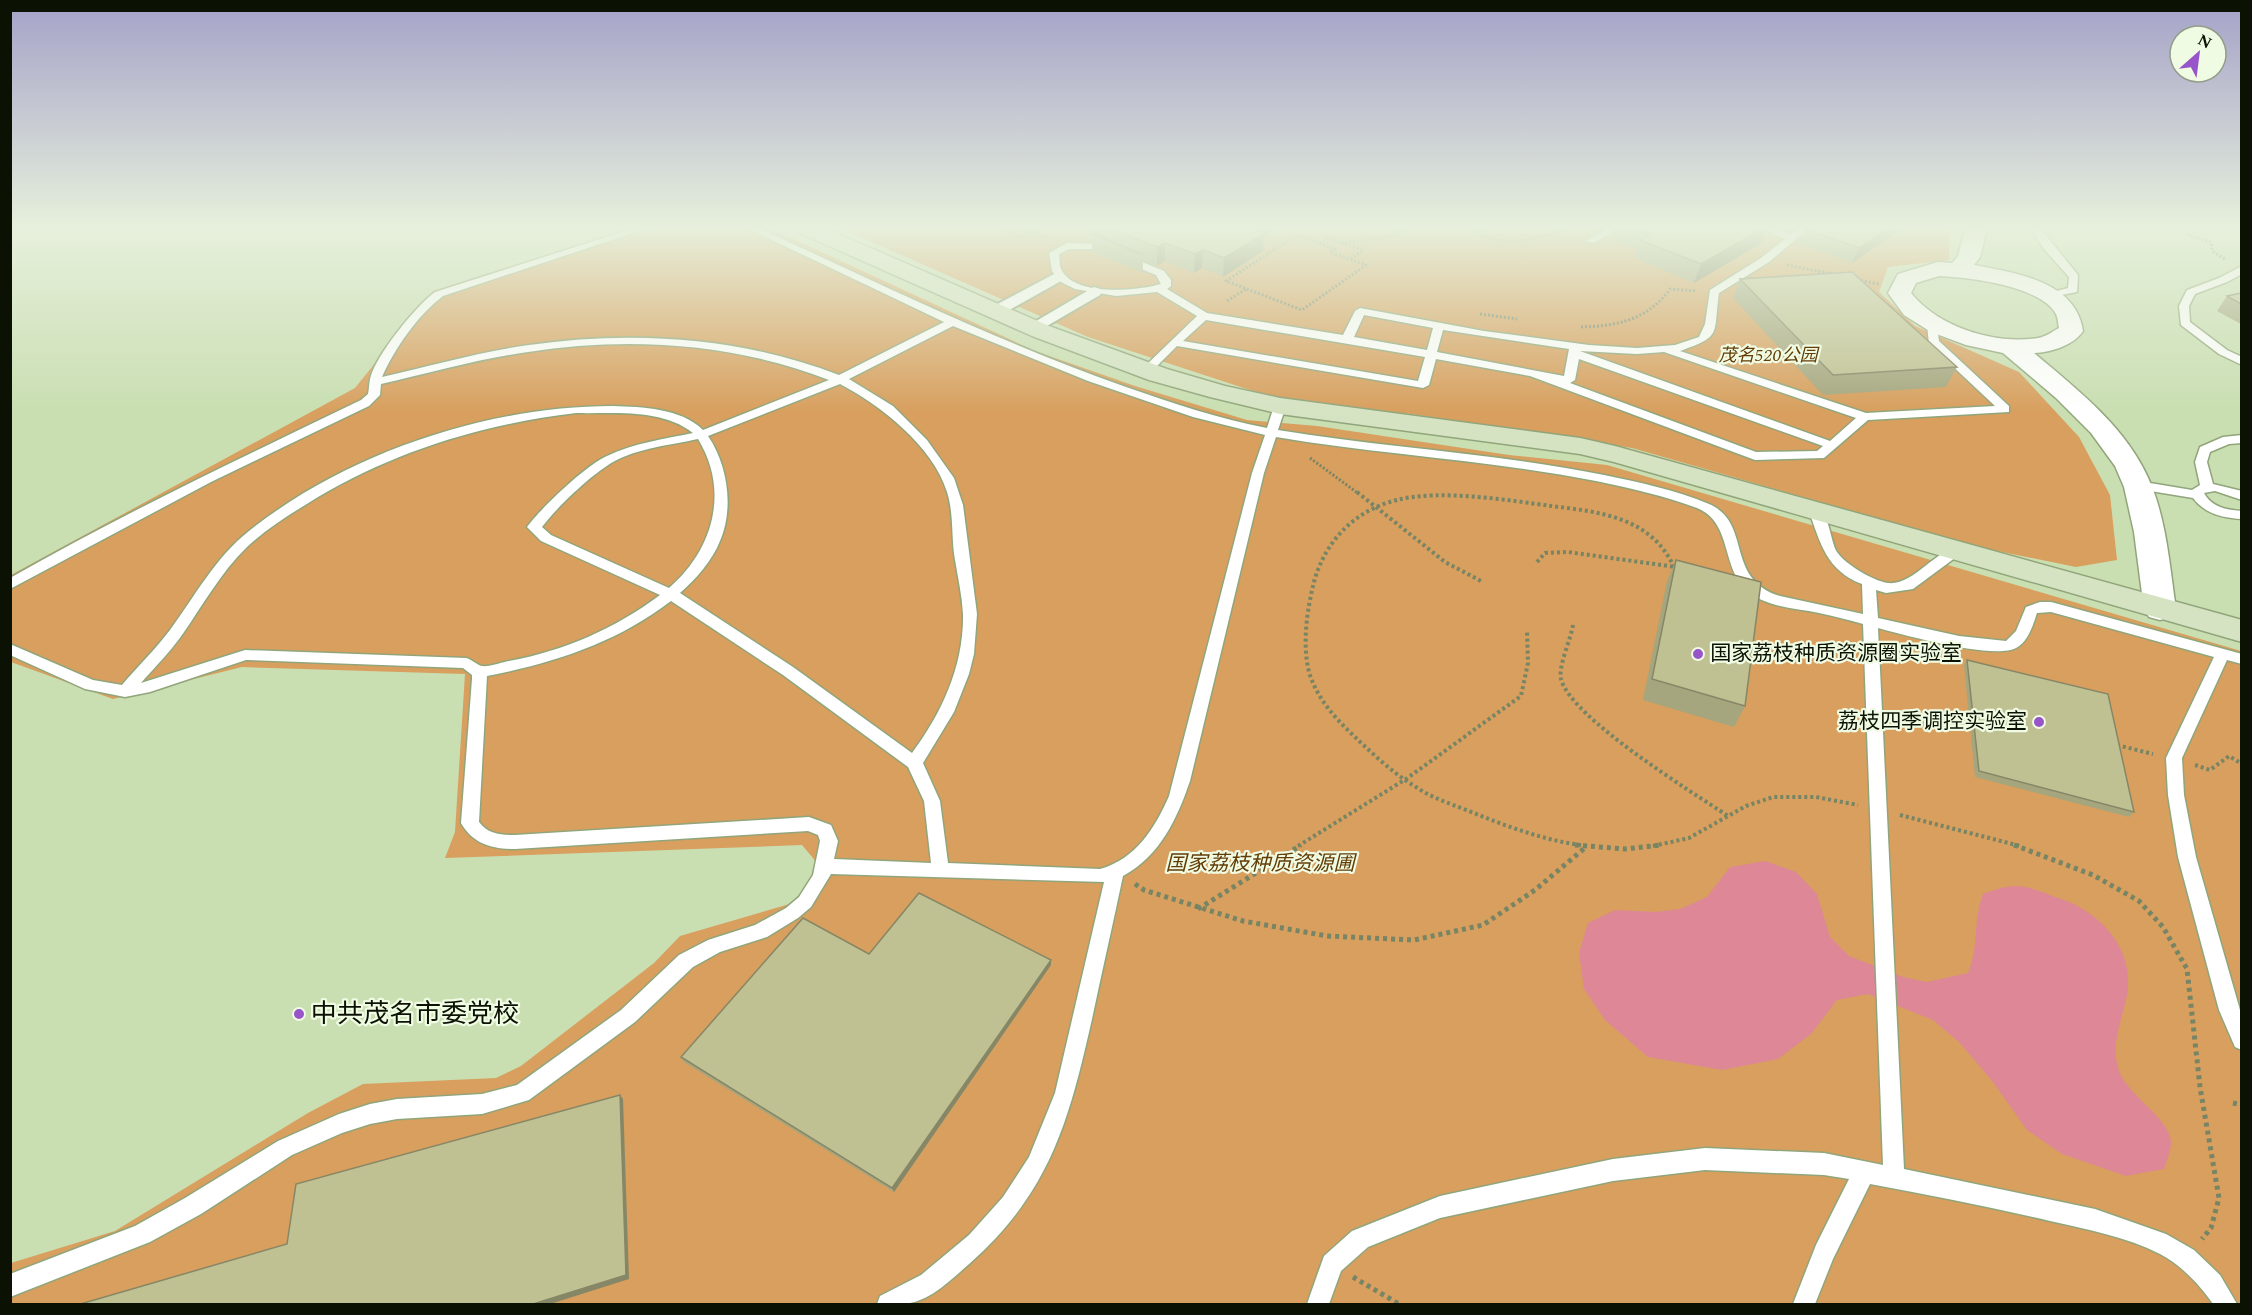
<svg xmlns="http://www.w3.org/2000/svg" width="2252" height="1315" font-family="Spectral,'Noto Sans SC',serif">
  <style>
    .green { fill: #d89f5e }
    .water { fill: #de8797 }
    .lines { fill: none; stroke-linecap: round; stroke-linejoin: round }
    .service-casing { stroke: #91a57b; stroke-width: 3 }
    .pedestrian-casing { stroke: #91a57b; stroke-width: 4 }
    .tertiary-casing { stroke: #91a57b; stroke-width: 3 }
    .secondary-casing { stroke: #91a57b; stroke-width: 3 }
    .path-far2 { stroke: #778565; stroke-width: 3; stroke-dasharray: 2 2; stroke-linecap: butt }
    .path-far1 { stroke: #778565; stroke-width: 4; stroke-dasharray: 3 3; stroke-linecap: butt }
    .path { stroke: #778565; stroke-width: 5; stroke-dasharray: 4 4; stroke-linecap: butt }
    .service { fill: #fff; fill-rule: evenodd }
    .pedestrian { fill: #fff; fill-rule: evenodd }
    .tertiary { fill: #fff; fill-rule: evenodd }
    .secondary { fill: #d6e3c3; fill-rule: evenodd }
    .wall { fill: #a5a67e }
    .shaded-wall { fill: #868766 }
    .building { fill: #c0c192; stroke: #868766; stroke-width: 1.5 }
    .poi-dot { fill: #9854c9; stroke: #f0fbe4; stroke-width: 2 }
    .labels { text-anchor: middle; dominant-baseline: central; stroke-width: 4.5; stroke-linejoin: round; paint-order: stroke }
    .far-park-label { font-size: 18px; font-style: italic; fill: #633d06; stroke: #f0fbe4 }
    .poi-label { font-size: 21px; fill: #0b1103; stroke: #f0fbe4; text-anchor: start }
    .park-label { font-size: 21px; font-style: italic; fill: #633d06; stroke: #f0fbe4 }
    .near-poi-label { font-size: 26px; fill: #0b1103; stroke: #f0fbe4; text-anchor: start }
  </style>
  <rect width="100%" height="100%" fill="#c9deb1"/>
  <g class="green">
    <path d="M635,229H772L1035,351L1135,386L1247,420L1317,426L1509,455L1607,465L2241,651V1304H11V1263L115,1231L308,1113L363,1084L496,1078L521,1066L654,963L680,936L793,903L810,886L818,864L802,845L445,858L455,832L465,674L242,667L113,699L11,662V575L355,388L433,291L477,280Z"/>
    <path d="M842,229H1949V260L1888,267L1879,292L1915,326L2019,372L2079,437L2110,495L2117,560L2076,567L1977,547L1632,448L1411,414L1274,398L1088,337Z"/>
  </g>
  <path class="water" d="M1765,861L1796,872L1817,894L1830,937L1849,956L1903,977L1927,982L1968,973C1979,947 1973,920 1983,894C2019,880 2027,887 2061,899C2102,913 2135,950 2127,995C2122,1021 2110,1044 2119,1071C2128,1096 2171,1119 2171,1143C2171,1151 2166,1162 2164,1169L2126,1176L2062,1154L2027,1130L1993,1082L1960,1043L1933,1020L1868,994L1837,1000L1811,1034L1778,1059L1722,1070L1648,1057L1605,1020L1584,989L1579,953L1588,923L1615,910L1656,912L1680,909L1707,897L1730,867Z"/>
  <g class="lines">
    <defs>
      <g id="service">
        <path d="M631,229H645L443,296C417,316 395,348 382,377C431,366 479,352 529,345C634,330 740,337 839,375L944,322L749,229H761C882,285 1001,343 1126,387C1173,403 1219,419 1267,428L1274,406L1280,402L1286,406L1278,430C1386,448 1496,453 1604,475C1638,482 1676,490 1709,504C1753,523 1724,579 1780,596L1863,614L1862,584C1827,571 1820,543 1809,511L1816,507C1829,510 1830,541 1837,552C1845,564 1873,581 1888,583C1915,586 1940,543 1961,549L1963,552L1913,589L1886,593L1876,590L1878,618L1959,636L2006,641L2016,631L2026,607L2040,602H2051L2242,654V664L2227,660L2182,758L2184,795L2196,857L2242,1017V1050L2235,1047L2219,1010L2178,857L2168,795L2166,758L2214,657L2051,612L2037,613C2033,625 2028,642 2016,648C1994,660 1904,635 1878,628L1904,1169L2095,1209L2166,1234L2194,1250L2220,1275L2237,1304H2213C2200,1285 2181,1265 2160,1254C2127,1237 2086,1229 2050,1221C1990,1207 1930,1195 1870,1184L1833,1259L1815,1304H1793L1816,1245L1849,1179L1824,1175L1705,1170L1613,1181L1440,1218L1368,1247L1341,1271L1329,1304H1307L1324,1256L1352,1231L1440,1196L1613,1159L1705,1148L1824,1153L1883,1165L1863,624C1849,620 1834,616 1819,613C1796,608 1770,608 1750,593C1720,571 1734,523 1697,508C1665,496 1630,488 1596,481C1490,460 1382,455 1276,437L1264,473L1190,781C1177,819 1160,856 1123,876C1113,924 1102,971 1092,1019C1069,1121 1050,1193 968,1265C936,1293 921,1309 877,1304L880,1296L921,1275L969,1235L1003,1197L1029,1157L1055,1093L1104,882L831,874L811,907L798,918L767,937L720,952L693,967L635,1022L529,1100L482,1114L397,1119L370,1124L342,1133L292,1155L201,1214L150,1242L10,1297V1274L135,1226L185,1198L278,1141L339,1114L370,1104L397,1099L482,1094L517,1085L621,1010L679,955L708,940L755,925L786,908L799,897L813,875L820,841L818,835L808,831L515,849C492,849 473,844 461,823L472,679V675L463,668L246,660L150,692L125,697L85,689L10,655V644L93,680L122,685C137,667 155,650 170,630C195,596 215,558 249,531C347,453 488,406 613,406C642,407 681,408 703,430L829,380C734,343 629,336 528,352C478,359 430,373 381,384L380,395L369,406L211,482L10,589V578C124,513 243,457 361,400L368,394C369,389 369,384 370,379C375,356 416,306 435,292ZM953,326L1088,381L1193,417L1265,435L1252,473L1169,796C1155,828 1136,859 1100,869L948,863L940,801L923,763L954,712L969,674L974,654L977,614L963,505L954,478L927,440L893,406L849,379ZM840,384C880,405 933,446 947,492C954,514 951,537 955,560C958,578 962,596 963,614C964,665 942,713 912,753L793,667L680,593C696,579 712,561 720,541C734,509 728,465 708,436ZM576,413C614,414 661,408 693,433C664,439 634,443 607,456C586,465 541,508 527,527L541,541L660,595C616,628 564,651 509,661C502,662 490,667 482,666C477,665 471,659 466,658L245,650L141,683C155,667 170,652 182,635C203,605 221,572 247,547C268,527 294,512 318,497C398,450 484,424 576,413ZM698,439C730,491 713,550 669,588L551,535L542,527C557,507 592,474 613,462C638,448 671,445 698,439ZM671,601L783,675L908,767L924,801L931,863L834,859L838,841L831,825L809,817L515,835C500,835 488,834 479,822L487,676C554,663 616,643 671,601Z"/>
        <path d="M1607,229H1619L1594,243L1586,241Z"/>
        <path d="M1763,229H1777L1791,234L1797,229H1808L1769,262L1719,293C1713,335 1723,336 1680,351L1866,413L1995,406L1929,344L1927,325L1932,322L1937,325L1939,341L2009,406V412L1868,420L1824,458L1755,460L1530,376L1436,359L1429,385L1423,388L1177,346L1150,373L1146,374L1140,371L1142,369L1197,316L1157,292L1116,296L1075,289L1061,282L1052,271L1049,253L1067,243L1099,244L1164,271L1171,280V286L1167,289L1207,313L1343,335L1355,311L1360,308L1484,331L1589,345L1637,348L1675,345L1699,337L1705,324L1710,290L1761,258L1785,239ZM1069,249H1093L1156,275L1161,284C1137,291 1074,297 1061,269C1059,265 1060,258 1059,254ZM1364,315L1433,328L1427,350L1354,337ZM1206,320L1425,357L1418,381L1183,341ZM1443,330L1569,349L1564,376L1437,352ZM1580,351L1637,354L1664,352L1856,418L1830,441ZM1579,359L1823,446L1817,451L1756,452L1570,383L1575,380Z"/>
        <path d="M2031,229H2041L2078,275L2077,292L2045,298V294L2068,288L2069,277L2044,249Z"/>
        <path d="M2242,266V274L2227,282L2195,294L2189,306L2190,322L2227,350L2242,357V365L2219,354L2181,325L2179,306L2187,290L2219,278Z"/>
        <path d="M2242,435V443L2229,444L2210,452L2207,462L2213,484L2242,491V500L2215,491L2204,493C2211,507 2227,510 2242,511V519C2223,518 2205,514 2193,498L2138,489L2132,485L2138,481L2192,490L2200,485L2195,462L2200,447L2223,437Z"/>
      </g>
      <g id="pedestrian">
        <path d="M1056,273L1061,275L1064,278L1061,281L1002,314L996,316L988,311L990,308Z"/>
        <path d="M1094,287L1100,289L1102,292L1100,295L1040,330L1034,332L1026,327Z"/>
      </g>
      <path id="tertiary" d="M1965,229H1987L1980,257L1974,265C2016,273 2076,281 2083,331C2073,346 2051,352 2034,353C2079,391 2130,430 2152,487C2167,525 2170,569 2176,609L2171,617L2160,620L2149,617L2144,609L2134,532L2124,487L2115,466L2091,433L2056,398L2003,353L1966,345L1931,332L1904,315L1888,293L1898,274L1938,262L1952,263L1958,256ZM1939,276C1968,277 2041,286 2056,314C2058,318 2058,324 2059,328C2052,332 2045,337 2038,338C1995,345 1938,327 1911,293L1916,283Z"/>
      <path id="secondary" d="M799,229H827L1049,326L1167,369L1225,386L1280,398L1580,438L1615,446L2242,620V642L1614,462L1580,454L1280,414L1210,397L1149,380L1032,336L802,234Z"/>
    </defs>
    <use href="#service" class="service-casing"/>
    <use href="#pedestrian" class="pedestrian-casing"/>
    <use href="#tertiary" class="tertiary-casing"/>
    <use href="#secondary" class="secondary-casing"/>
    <g class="path-far2">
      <path d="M1003,229L1021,237L1032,231L1047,237"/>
      <path d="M1472,229C1503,248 1531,242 1564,229"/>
      <path d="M2188,229V235L2211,242L2212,251L2225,259"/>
      <path d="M1297,235L1335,249L1330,252L1366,265L1302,310L1226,281Z"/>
      <path d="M1320,243L1327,238L1363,250L1350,259"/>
      <path d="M1341,243L1395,236L1402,232V229"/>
      <path d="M1787,265L1832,274"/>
      <path d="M1857,280L1879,284"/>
      <path d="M1227,301L1246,289"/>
      <path d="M1480,314L1517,319"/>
      <path d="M1581,327C1618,326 1647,320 1670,289L1697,291"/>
      <path d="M1310,458L1359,494"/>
    </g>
    <g class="path-far1">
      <path d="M1357,492L1445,562L1481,581"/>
      <path d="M1537,562L1545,553L1568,552L1676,567"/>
      <path d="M1573,625C1571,639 1558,666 1561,679C1571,718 1692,792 1728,816"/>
      <path d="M2117,745L2153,754"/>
      <path d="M2195,765L2210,770L2229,756L2242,764"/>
      <path d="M1900,815L2020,846"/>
      <path d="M1298,846L1406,779L1521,696L1528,663L1527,630"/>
      <path d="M1587,846C1546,841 1508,827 1469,811C1451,804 1432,798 1416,787C1394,774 1374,755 1356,738C1336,719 1317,699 1309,672C1302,643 1307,610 1314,582C1325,541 1355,510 1397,500C1439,489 1508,500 1551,506C1600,512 1651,517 1674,567"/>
      <path d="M1653,846L1689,838L1746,806L1773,797H1816L1858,805"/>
    </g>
    <g class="path">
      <path d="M1575,845L1625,849L1661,845"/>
      <path d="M2014,845L2093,875L2139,901L2163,927L2187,969L2200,1087L2219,1198L2211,1228L2202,1239"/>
      <path d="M1135,884L1144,890L1243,921L1327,936L1414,940L1483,925L1535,890L1586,847"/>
      <path d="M1198,909L1301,845"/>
      <path d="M2233,1103L2242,1105"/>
      <path d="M1353,1277L1399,1304"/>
    </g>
    <use href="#service" class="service"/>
    <use href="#pedestrian" class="pedestrian"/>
    <use href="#tertiary" class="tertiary"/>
    <use href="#secondary" class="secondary"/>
  </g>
  <g class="wall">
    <path d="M1086,229H1272V232L1264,237L1263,251L1223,277L1202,268L1194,273L1165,261L1157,266L1143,260V273L1092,252V234L1107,239V237Z"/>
    <path d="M1614,229H1766L1760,244L1694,283L1635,258L1637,250L1611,239Z"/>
    <path d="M1805,229H1901L1852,263L1800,244Z"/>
    <path d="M1740,279L1957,367L1946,387L1823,395L1733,298Z"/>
    <path d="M2241,293V324L2217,311L2227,296Z"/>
    <path d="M1676,560L1745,706L1734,727L1643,700L1667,581Z"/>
    <path d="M1967,660L2134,812L2129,817L1975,777L1964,665Z"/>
    <path d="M869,954L1051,965L894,1192L684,1062L681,1057Z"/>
  </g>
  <g class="shaded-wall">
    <path d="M1250,229H1272V232L1264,237L1263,251L1223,277L1224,258Z"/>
    <path d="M1762,229H1766L1760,244L1694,283L1701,264Z"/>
    <path d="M1888,229H1901L1852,263L1859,248Z"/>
    <path d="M1165,243V261L1157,266V247Z"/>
    <path d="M1203,250L1202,268L1194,273L1195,254Z"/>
    <path d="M1051,960V965L894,1192L892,1188Z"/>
    <path d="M620,1095L623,1099L629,1279L547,1305H530Z"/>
  </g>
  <g class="building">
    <path d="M1112,229H1253L1265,233L1224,258L1203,250L1195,254L1165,243L1157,247Z"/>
    <path d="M1636,229H1762L1701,264L1640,240L1650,234Z"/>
    <path d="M1805,229H1888L1859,248Z"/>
    <path d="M1093,233L1143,255L1092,234Z"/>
    <path d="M1852,272L1957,367L1833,375L1740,279Z"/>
    <path d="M2241,293V304L2227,296Z"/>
    <path d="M1676,560L1761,582L1745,706L1652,679Z"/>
    <path d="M1967,660L2108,694L2134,812L1979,771Z"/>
    <path d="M919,893L1051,960L892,1188L681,1057L803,918L869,954Z"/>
    <path d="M620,1095L626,1275L530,1305H77L287,1244L296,1184Z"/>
  </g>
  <linearGradient id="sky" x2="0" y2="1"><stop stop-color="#a4a2c8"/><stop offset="0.55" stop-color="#e7f0dc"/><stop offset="1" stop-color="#e7f0dc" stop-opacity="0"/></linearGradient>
  <rect width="2252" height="413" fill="url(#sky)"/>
  <g class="poi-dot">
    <circle cx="1698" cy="654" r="6"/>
    <circle cx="2039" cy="722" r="6"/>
    <circle cx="299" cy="1014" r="6"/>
  </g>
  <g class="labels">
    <g class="far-park-label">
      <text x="1768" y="355">茂名520公园</text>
    </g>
    <g class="poi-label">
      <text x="1710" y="654">国家荔枝种质资源圈实验室</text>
      <text x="2027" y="722" text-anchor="end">荔枝四季调控实验室</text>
    </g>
    <g class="park-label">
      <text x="1260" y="864">国家荔枝种质资源圃</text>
    </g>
    <g class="near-poi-label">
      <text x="311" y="1014">中共茂名市委党校</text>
    </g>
  </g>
  <rect width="2252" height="1315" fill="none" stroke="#0b1103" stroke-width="24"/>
  <g transform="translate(2198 54) rotate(28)"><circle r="28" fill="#f0fbe4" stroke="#949d8a" stroke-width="1.5"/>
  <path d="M0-4.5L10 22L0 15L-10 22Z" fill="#9854c9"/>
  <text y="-9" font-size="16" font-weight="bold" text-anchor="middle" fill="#0b1103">N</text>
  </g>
</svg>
